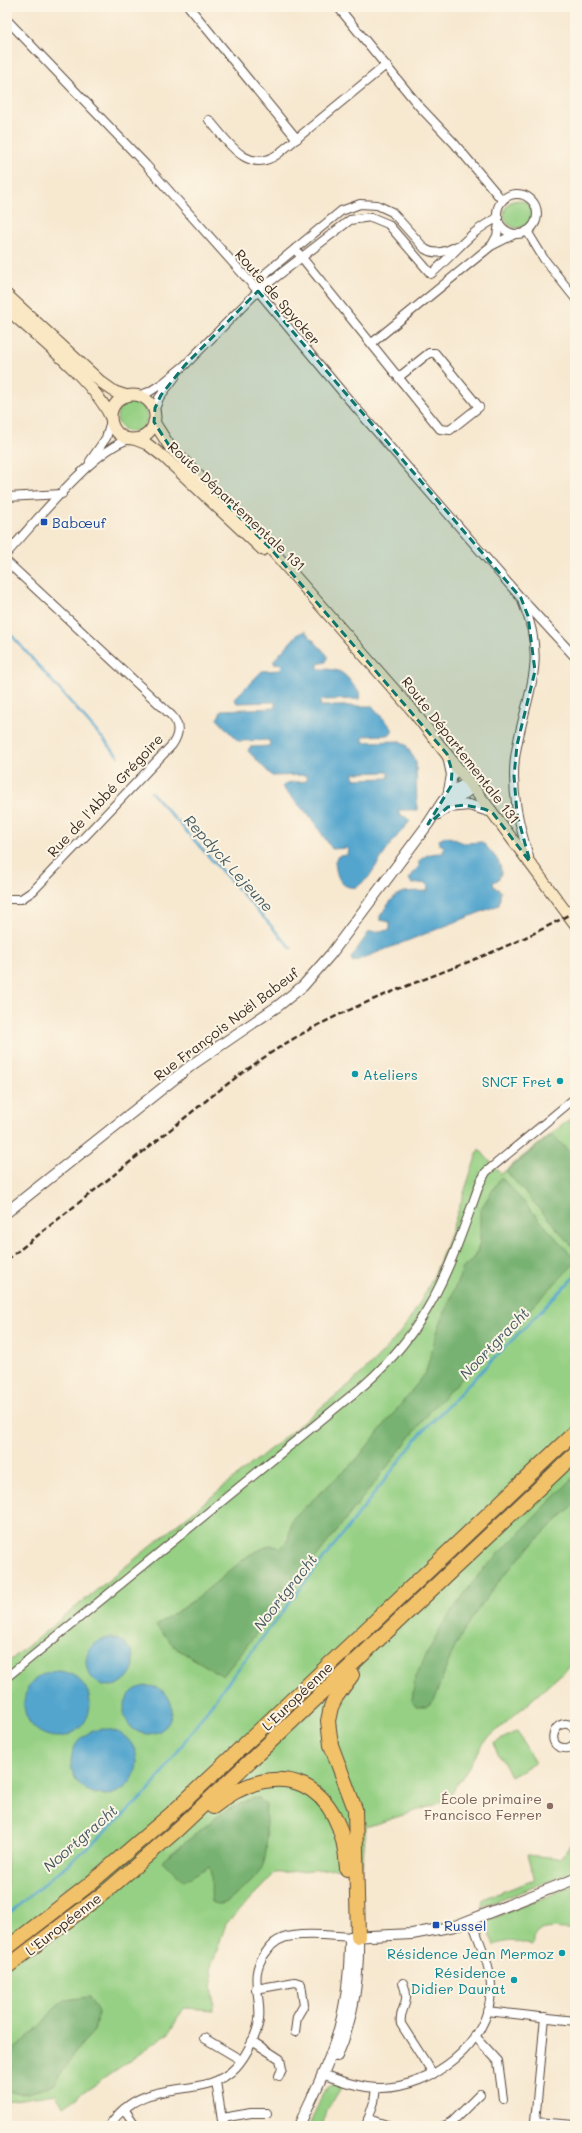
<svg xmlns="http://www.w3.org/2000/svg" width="582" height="2133" font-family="Mali,sans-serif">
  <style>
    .green { fill: #96d084; stroke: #687d51 }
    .forest { fill: #78b272; stroke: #5a6e48 }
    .water { fill: #53a5ce; stroke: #476876; fill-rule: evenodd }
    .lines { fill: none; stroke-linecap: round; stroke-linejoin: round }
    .stream { stroke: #53a5ce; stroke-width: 2.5 }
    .minor-casing { stroke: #574639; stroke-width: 10 }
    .tertiary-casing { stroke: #574639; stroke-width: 12 }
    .secondary-casing { stroke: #574639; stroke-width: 13 }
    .motorway-casing { stroke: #574639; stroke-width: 16 }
    .minor { stroke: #fff; stroke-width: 8 }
    .tertiary { stroke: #fff; stroke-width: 10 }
    .secondary { stroke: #fae7c3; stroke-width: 11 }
    .motorway { stroke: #f2c26a; stroke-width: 14 }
    .rail { stroke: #3b2a1e; stroke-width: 2.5; stroke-dasharray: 6 3; stroke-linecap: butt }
    .marked { fill: #0f766e; fill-opacity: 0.2; stroke: #0f766e; stroke-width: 3; stroke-dasharray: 8 5; stroke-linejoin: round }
    .transit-dot { fill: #1a4fb4; stroke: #fcf5e5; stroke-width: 1.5 }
    .culture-dot { fill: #0f9aa8; stroke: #fcf5e5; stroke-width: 1.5 }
    .education-dot { fill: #8d6e63; stroke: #fcf5e5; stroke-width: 1.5 }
    .labels { text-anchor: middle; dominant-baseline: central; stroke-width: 4; stroke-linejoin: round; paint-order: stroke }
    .street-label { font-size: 14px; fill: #3b2a1e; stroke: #fcf5e5 }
    .transit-label { font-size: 14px; fill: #164399; stroke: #fcf5e5; text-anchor: start }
    .culture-label { font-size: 14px; fill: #0d838f; stroke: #fcf5e5; text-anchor: end }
    .education-label { font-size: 14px; fill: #785e54; stroke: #fcf5e5; text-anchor: end }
    .water-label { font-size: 15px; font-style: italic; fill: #455b64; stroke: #fcf5e5 }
  </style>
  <rect width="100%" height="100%" fill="#fcf5e5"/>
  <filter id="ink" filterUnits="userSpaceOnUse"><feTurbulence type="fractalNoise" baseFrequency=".025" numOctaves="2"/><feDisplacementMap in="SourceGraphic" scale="8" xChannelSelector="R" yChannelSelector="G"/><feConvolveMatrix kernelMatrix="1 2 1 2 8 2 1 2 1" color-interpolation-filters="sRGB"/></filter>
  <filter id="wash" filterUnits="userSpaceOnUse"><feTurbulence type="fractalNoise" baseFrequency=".012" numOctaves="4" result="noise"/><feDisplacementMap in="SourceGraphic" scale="16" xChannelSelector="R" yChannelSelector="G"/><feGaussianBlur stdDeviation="0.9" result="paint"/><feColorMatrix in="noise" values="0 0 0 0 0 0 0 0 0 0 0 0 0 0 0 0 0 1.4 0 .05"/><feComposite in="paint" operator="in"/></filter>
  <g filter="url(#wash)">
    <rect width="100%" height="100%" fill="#f7e8d0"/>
    <g class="green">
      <circle cx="518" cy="214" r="14"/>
      <circle cx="132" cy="417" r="15"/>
      <path d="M575,1115V1662L485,1741L447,1801L366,1827L362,1866L275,1873L226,1924L211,1967L214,2010L184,2008L169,2033L63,2107L56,2094L7,2101V1663L350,1384C374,1362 398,1339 415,1311C446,1261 459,1203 479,1149L501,1174Z"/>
      <path d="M517,1731L535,1763L511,1776L493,1744Z"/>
      <path d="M575,1840V1871L482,1907L483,1899L534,1880L527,1855L560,1858Z"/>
      <path d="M575,1885V1930C567,1929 541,1926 536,1933C534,1936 534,1942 533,1946C519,1942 508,1938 494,1946L486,1921Z"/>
      <path d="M334,2084L342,2086L327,2111L322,2126H309L324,2090Z"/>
    </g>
    <g class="forest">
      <path d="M552,1135L575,1157V1249L506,1171Z"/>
      <path d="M501,1177L575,1259V1263L433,1408L223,1676L177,1649L156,1626L197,1598L249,1555L270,1545L281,1548L288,1540L292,1519L357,1459L425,1374L438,1329L463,1268L471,1261L477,1252L480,1241V1210Z"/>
      <path d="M575,1476V1504C531,1543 488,1588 459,1640C448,1659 442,1681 433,1701L426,1707H416L412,1701L415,1677L442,1625L479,1574Z"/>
      <path d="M253,1798H258L266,1805C264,1827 272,1856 258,1874C252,1882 243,1889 236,1895C228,1902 222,1907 212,1902C210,1891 213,1875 209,1866L184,1881L162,1861L223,1812Z"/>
      <path d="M89,1997L98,2013L94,2031L73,2054L54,2085L28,2093L7,2092V2055L39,2027L54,2009L65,2000Z"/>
    </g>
    <g class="water">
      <path d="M305,631L328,656L326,662L318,664V669C345,669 343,673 360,693L359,699L321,700L320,706H372L392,728V733L388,735L363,736V742L400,741L406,745L416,762L417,810H399V815L406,817L410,821L393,841L368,878L357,887C340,890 336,875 335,861L338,856L347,855L348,848L332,849L311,818L282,787L286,783L307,781L306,775L272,776L248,751L250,747L270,746L269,740L238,741L217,719L222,710L275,708V702L237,703L234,699L262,671L281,670L282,664L274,663V660L298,634ZM388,772L389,778L354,779V773Z"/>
      <path d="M447,836L464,843L482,842C491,852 508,866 498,880L493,882L494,887L501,891L499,905L353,962L351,958L369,932L390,930V922L380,920V916C399,889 396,892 428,891L427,883L412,884L409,879L419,866V861C426,854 433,853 443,853L444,846L439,844V840Z"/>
      <circle cx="110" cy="1662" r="24"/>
      <circle cx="57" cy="1704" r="33"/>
      <circle cx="148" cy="1710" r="24"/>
      <circle cx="104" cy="1762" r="33"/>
    </g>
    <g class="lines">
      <g class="stream">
        <path d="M7,630L118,756"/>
        <path d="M151,792L291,948"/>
        <path d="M7,1915L92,1844L149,1791L218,1695L422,1432L575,1276"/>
      </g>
    </g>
  </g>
  <g filter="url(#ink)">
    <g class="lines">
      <defs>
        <g id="minor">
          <path d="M189,7L297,139"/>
          <path d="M338,7L419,106L454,143L502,200"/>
          <path d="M7,20L146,165L258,291L343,393L521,598L575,657"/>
          <path d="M209,120C228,141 247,176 278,154L386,65"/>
          <circle cx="517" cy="214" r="20"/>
          <path d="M527,231L544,259L575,298"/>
          <path d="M492,245L497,236L499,223"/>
          <path d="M295,249L440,429L450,430L479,407L435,353H429L399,377"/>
          <path d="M258,291L261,280L267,272L341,211L360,204L377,205L392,212L425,249C436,256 447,251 457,246"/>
          <path d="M372,343L491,246L515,234"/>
          <path d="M137,396L149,392L163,383L185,365L258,291L350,220L371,217L388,224L431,274C453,256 470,230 498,218"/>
          <path d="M154,412L159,398L175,377"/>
          <path d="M90,461L106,438L111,421"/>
          <path d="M7,497L62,494"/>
          <path d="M7,553C35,523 93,449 130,439"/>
          <path d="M7,562L172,716C180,725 179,735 172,745L33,891L21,899H7"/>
          <path d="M523,603C550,667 523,698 515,758C511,792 519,825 529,857"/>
          <path d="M7,1677L364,1385C432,1325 450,1266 480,1183L486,1172L575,1098"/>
          <path d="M575,1729C558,1711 542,1746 564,1748C568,1749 572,1747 575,1743"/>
          <path d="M403,1983C412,2006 398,2008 401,2024L433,2074"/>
          <path d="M256,1989L295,1982L301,1984L304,2005L297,2017L295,2032"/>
          <path d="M487,2011L575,2021"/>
          <path d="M545,2017L535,2122L575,2125"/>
          <path d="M475,2036L498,2061L503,2099"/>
          <path d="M204,2038L241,2060"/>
          <path d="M252,2041L280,2059L282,2069L279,2076"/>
          <path d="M322,2074C341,2081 360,2088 381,2088C432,2087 489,2045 491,1991C492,1968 479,1942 472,1921"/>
          <path d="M216,2082L223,2126"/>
          <path d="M124,2109L136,2126"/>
          <path d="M222,2118L251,2113H267"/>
          <path d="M368,2119L390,2126"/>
          <path d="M109,2126C146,2071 202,2104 236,2067C246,2056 257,2035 259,2020C262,1994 247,1975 267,1951C273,1942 282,1937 293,1936C311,1933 332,1936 350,1937"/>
          <path d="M366,2126L374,2102L376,2088"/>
          <path d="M444,2126L452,2122L480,2094"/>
        </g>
        <g id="tertiary">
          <path d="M448,796L452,775L448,756"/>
          <path d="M449,807L469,805L492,812"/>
          <path d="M438,814L473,787"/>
          <path d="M7,1212L193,1064L278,1006L303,986L331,954L428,824L443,801L451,792L469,782"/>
          <path d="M337,2056C354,2017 359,1979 358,1937"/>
          <path d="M299,2126C310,2101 323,2077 332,2051C346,2014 350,1977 350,1937L412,1934L455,1926L575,1879"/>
        </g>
        <g id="secondary">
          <path d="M7,295L101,382L115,392L127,396"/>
          <path d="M7,309C37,337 94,381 110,416"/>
          <circle cx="133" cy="417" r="22"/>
          <path d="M154,422L170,447L270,548L412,710L492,812L575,924"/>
          <path d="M134,439L147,444L164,457L263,550"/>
        </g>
        <g id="motorway">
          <path d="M352,1675L336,1697L331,1707L328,1721L331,1745L355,1809L358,1937"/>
          <path d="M213,1807C281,1752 343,1784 347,1869"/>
          <path d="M7,1948L86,1887L171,1814L575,1432"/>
          <path d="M7,1967L109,1889L178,1829L575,1454"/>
        </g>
      </defs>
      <use href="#minor" class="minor-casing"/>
      <use href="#tertiary" class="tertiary-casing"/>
      <use href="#secondary" class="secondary-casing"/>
      <use href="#motorway" class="motorway-casing"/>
      <use href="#minor" class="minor"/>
      <use href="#tertiary" class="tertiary"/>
      <use href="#secondary" class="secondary"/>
      <use href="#motorway" class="motorway"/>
      <path class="rail" d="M7,1260C58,1219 109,1179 160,1138C207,1100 254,1060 307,1031C393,984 490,962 575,911"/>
    </g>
  </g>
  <path class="marked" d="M258,291L521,598L528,616L535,671L517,745L514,776L517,814L530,862L492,812L484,809L464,805L448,807L428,824L451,786L452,771L447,754L270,548L170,447L154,422L155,408L161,395L185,365Z"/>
  <g class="transit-dot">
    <rect x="40" y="518" width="8" height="8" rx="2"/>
    <rect x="432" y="1921" width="8" height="8" rx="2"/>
  </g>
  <g class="culture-dot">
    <circle cx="355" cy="1074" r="4"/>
    <circle cx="560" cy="1081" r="4"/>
    <circle cx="562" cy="1953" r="4"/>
    <circle cx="514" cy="1980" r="4"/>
  </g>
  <circle class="education-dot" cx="550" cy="1806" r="4"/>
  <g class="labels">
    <g class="street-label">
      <text transform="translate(278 297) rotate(49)">Route de Spycker</text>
      <text transform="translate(237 506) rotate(43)">Route Départementale 131</text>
      <text transform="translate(461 750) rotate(52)">Route Départementale 131</text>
      <text transform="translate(105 795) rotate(-47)">Rue de l'Abbé Grégoire</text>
      <text transform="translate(226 1024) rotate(-37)">Rue François Noël Babeuf</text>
      <text transform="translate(297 1696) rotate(-44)">L'Européenne</text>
      <text transform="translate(63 1924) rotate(-38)">L'Européenne</text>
    </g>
    <g class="transit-label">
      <text x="52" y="522">Babœuf</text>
      <text x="444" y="1925">Russel</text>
    </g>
    <g class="culture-label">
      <text x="363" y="1074" text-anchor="start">Ateliers</text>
      <text x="552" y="1081">SNCF Fret</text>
      <text x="554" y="1953">Résidence Jean Mermoz</text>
      <text x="506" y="1972">Résidence<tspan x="506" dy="16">Didier Daurat</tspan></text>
    </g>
    <g class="education-label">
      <text x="542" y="1798">École primaire<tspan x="542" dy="16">Francisco Ferrer</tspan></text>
    </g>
    <g class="water-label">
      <text transform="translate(229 863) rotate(48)">Repdyck Lejeune</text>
      <text transform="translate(494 1343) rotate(-46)">Noortgracht</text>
      <text transform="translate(285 1592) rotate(-52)">Noortgracht</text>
      <text transform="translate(80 1838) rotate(-41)">Noortgracht</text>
    </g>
  </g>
  <rect width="582" height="2133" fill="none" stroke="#fcf5e5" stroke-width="24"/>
</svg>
